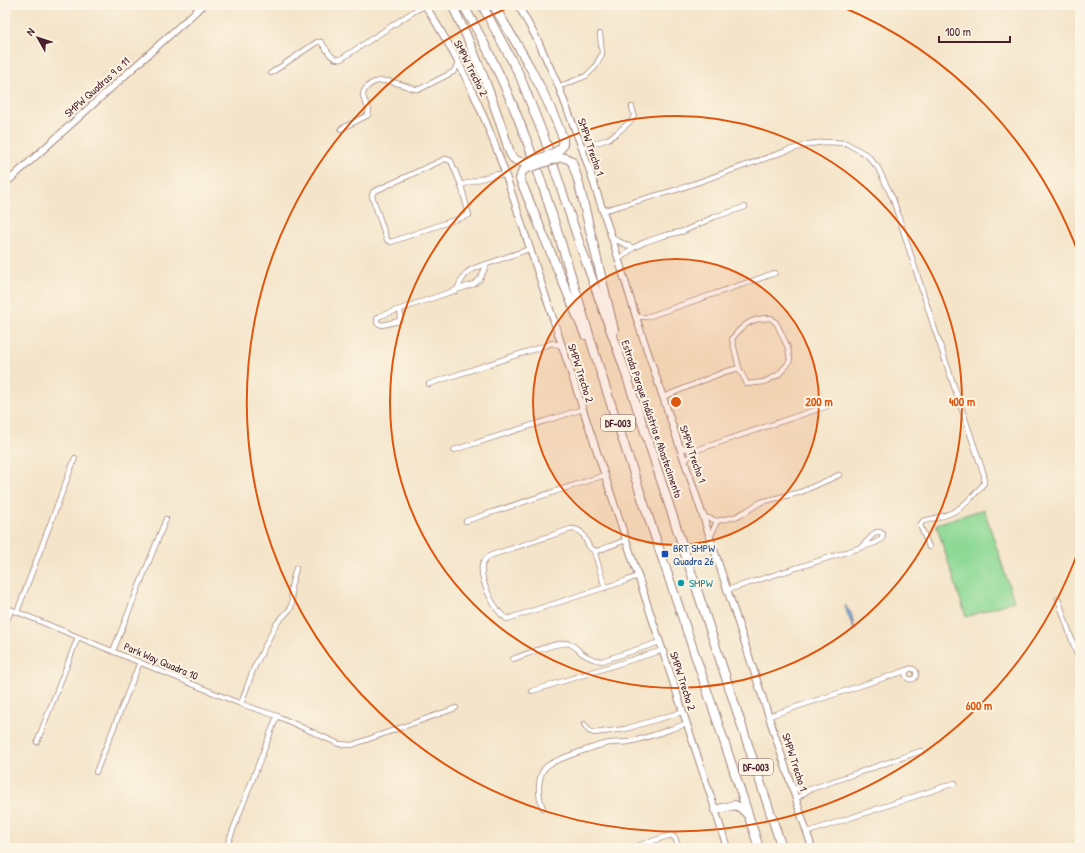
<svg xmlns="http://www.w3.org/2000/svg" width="1085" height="853" font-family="'Patrick Hand',sans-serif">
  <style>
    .pitch { fill: #8ed996; stroke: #6c7c60 }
    .water { fill: url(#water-ripples); stroke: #5d6686 }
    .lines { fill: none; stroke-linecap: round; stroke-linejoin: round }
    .minor-casing { stroke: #9f827a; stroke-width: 6 }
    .tertiary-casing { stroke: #9f827a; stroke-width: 8 }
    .trunk-casing { stroke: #9f827a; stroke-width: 10 }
    .minor { stroke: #fff; stroke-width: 4.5 }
    .tertiary { stroke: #fff; stroke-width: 6 }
    .trunk { stroke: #fff; stroke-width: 8 }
    .trunk-bridge-casing { stroke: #9f827a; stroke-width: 10; stroke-linecap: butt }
    .trunk-bridge { stroke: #fff; stroke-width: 8 }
    .ring { fill: none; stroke: #e0560e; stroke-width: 2 }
    .transit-dot { fill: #1a4fb4; stroke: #fcf5e5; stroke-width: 1.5 }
    .culture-dot { fill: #0f9aa8; stroke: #fcf5e5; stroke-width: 1.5 }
    .labels { text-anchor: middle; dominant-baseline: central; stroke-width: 4; stroke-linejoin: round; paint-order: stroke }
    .shield { fill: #fcf5e5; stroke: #7f5f63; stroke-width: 1 }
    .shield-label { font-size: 10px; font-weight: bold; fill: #4a1f2b }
    .street-label { font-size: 11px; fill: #4a1f2b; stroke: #fcf5e5 }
    .transit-label { font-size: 11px; fill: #164399; stroke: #fcf5e5; text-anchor: start }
    .culture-label { font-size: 11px; fill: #0d838f; stroke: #fcf5e5; text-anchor: start }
    .centre { fill: #e0560e; stroke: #fcf5e5; stroke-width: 2 }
    .ring-label { font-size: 12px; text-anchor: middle; font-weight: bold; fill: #e0560e; stroke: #fcf5e5; stroke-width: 4; stroke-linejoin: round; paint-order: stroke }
  </style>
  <defs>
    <pattern id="water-ripples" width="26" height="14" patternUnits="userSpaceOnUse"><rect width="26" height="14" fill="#70ace2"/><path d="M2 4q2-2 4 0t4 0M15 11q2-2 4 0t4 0" fill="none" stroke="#5e8bb7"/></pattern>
  </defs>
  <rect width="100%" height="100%" fill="#fcf5e5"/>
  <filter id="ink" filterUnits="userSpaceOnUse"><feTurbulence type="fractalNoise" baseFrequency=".025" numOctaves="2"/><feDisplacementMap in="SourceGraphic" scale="8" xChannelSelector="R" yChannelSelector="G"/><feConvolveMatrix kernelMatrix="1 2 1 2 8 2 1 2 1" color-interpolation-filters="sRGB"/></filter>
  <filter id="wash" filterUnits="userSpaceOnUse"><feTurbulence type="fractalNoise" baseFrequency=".012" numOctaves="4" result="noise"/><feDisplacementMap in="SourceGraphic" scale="16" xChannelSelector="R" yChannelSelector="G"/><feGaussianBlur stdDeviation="0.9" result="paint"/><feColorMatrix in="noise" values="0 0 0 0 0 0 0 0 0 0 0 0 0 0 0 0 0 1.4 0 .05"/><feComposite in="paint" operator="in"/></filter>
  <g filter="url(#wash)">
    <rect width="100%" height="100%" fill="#f4e4c9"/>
    <path class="pitch" d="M984,509L1014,601L966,617L936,524Z"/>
    <path class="water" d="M845,605L851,613L855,631L847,613Z"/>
  </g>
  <g filter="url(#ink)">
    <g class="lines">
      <defs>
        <g id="minor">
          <path d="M271,73L317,42H321C327,49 331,61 341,59L416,10L426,6"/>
          <path d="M558,87L586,76L595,67L602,54L600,34"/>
          <path d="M341,129L368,115L369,110C368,105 363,100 363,95C363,92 365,89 367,87C380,74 401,85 415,89H420L453,72L459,63"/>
          <path d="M582,148L608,139L617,133L632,120L634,115L632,107"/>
          <path d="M445,159L449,160L451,161L461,185L469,215L391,242L387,240L372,196L373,192Z"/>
          <path d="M461,185L496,174L506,176"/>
          <path d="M602,211L679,189L786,151L809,144L826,142L846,143L867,155L878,168L893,199L932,321L984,475V483L981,487C959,512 955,514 923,521L920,525L929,547"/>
          <path d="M612,238L633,248"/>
          <path d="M618,260L633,248L645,242L663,236L684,231L714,217L745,207"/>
          <path d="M456,291C466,271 466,270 487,264"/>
          <path d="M400,310L401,316L399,321L382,325L377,323V318L380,316L474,284L480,279L487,264L529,249"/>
          <path d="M636,317H647L775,273"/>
          <path d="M429,384L547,345L552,343L562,346"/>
          <path d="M663,397L724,372L739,368L747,384L764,382L778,375L787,365L790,360L788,348L777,324L771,318C752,318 743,324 732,339L739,368"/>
          <path d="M680,447L694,451L827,406"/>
          <path d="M454,450L583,409"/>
          <path d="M685,461L694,451"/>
          <path d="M703,516L717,521L735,517L745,512L761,502L801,492L839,475"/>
          <path d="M466,521L605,475"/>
          <path d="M710,538L717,521"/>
          <path d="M626,540L597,551C582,549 590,529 571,529L489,556C485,559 483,562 482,566C480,581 495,612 507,619L625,581L638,576"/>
          <path d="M594,550L605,588"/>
          <path d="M727,590L875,543L882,539L883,534L880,532H876L861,547"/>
          <path d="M1058,599L1080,664"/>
          <path d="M5,607L241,704L277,716L339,744L352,745L456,708"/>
          <path d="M17,612L75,458"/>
          <path d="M5,626L11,610"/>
          <path d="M113,651L166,519"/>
          <path d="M513,659C525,655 559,640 570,644C573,645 575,647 577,649C585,657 592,660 602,661L660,642"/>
          <circle cx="911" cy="674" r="5.5"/>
          <path d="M532,691L663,650"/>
          <path d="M241,704L253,670L276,624L291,608L292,601L291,587L296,568"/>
          <path d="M769,716L908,670"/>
          <path d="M584,724L589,731L594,733L625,729L682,712"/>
          <path d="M37,742L78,637"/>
          <path d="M96,772L140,662"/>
          <path d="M793,788L808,790"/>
          <path d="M796,799L808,790L921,751"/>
          <path d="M543,808C538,797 536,775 547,766C554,760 601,744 610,743C616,742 622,743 628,742C648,738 667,730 686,724"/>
          <path d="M808,832L955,783"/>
          <path d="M228,843L277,716"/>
          <path d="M631,848L671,835L675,838L679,848"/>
        </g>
        <g id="tertiary">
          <path d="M425,5C458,56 483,110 503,167L714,806L727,848"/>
          <path d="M518,5L538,41L558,85L582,148L612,238L636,317L703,516L812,848"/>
          <path d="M5,184L203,5"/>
        </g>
        <g id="trunk">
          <path d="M452,5C476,53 494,102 510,153L513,158"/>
          <path d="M463,5C530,117 561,247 600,370C651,530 708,688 759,848"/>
          <path d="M482,5L519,74L544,137L581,248L622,362L782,848"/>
          <path d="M493,5C520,48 545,91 563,138"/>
          <path d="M572,162L578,180L614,330"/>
          <path d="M520,179L585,335"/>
          <path d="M715,810L735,805L741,808L748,815"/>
        </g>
      </defs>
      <use href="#minor" class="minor-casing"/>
      <use href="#tertiary" class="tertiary-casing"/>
      <use href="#trunk" class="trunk-casing"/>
      <use href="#minor" class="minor"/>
      <use href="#tertiary" class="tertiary"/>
      <use href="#trunk" class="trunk"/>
      <defs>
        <g id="trunk-bridge">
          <path d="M513,158C516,160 519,163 524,162C531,162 558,153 562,147C564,144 563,142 563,138"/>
          <path d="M520,179L522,172L525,169L561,157L568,159L572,162"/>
        </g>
      </defs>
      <use href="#trunk-bridge" class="trunk-bridge-casing"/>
      <use href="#trunk-bridge" class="trunk-bridge"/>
    </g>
  </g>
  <circle cx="676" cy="402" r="143" fill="#e0560e" fill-opacity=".12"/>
  <g class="ring">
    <circle cx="676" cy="402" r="143"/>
    <circle cx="676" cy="402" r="286"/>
    <path d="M1079 549A429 429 0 1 1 512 6M840 6A429 429 0 0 1 1079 255"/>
  </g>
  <rect class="transit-dot" x="661" y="550" width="8" height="8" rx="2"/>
  <circle class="culture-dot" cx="681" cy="583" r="4"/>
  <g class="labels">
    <g class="shield">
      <rect x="601" y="415" width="34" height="16" rx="3"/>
      <rect x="739" y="759" width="34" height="16" rx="3"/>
    </g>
    <g class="shield-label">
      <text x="618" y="423">DF-003</text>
      <text x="756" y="767">DF-003</text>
    </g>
    <g class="street-label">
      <text transform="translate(471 68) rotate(63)">SMPW Trecho 2</text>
      <text transform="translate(97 87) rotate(-42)">SMPW Quadras 9 a 11</text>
      <text transform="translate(591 147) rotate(71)">SMPW Trecho 1</text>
      <text transform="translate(581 373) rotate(72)">SMPW Trecho 2</text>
      <text transform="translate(652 419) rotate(71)">Estrada Parque Indústria e Abastecimento</text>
      <text transform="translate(693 454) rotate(71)">SMPW Trecho 1</text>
      <text transform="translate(161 661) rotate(23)">Park Way Quadra 10</text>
      <text transform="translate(683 681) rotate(72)">SMPW Trecho 2</text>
      <text transform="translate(795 762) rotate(72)">SMPW Trecho 1</text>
    </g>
    <g class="transit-label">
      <text x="673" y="548">BRT SMPW<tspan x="673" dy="13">Quadra 26</tspan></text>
    </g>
    <g class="culture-label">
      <text x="689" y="583">SMPW</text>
    </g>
  </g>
  <circle cx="676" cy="402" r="6" class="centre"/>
  <g class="ring-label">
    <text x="819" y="406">200 m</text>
    <text x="962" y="406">400 m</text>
    <text x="979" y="710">600 m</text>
  </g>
  <rect width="1085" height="853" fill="none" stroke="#fcf5e5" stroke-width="20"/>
  <g transform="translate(38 38) rotate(309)" stroke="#fcf5e5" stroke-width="3" paint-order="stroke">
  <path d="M0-3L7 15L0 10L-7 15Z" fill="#4a1f2b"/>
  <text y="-6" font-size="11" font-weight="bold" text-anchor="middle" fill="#4a1f2b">N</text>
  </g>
  <path d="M939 36v6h71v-6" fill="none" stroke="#4a1f2b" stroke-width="2"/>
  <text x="945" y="36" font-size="12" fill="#4a1f2b" stroke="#fcf5e5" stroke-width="3" paint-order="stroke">100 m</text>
</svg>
